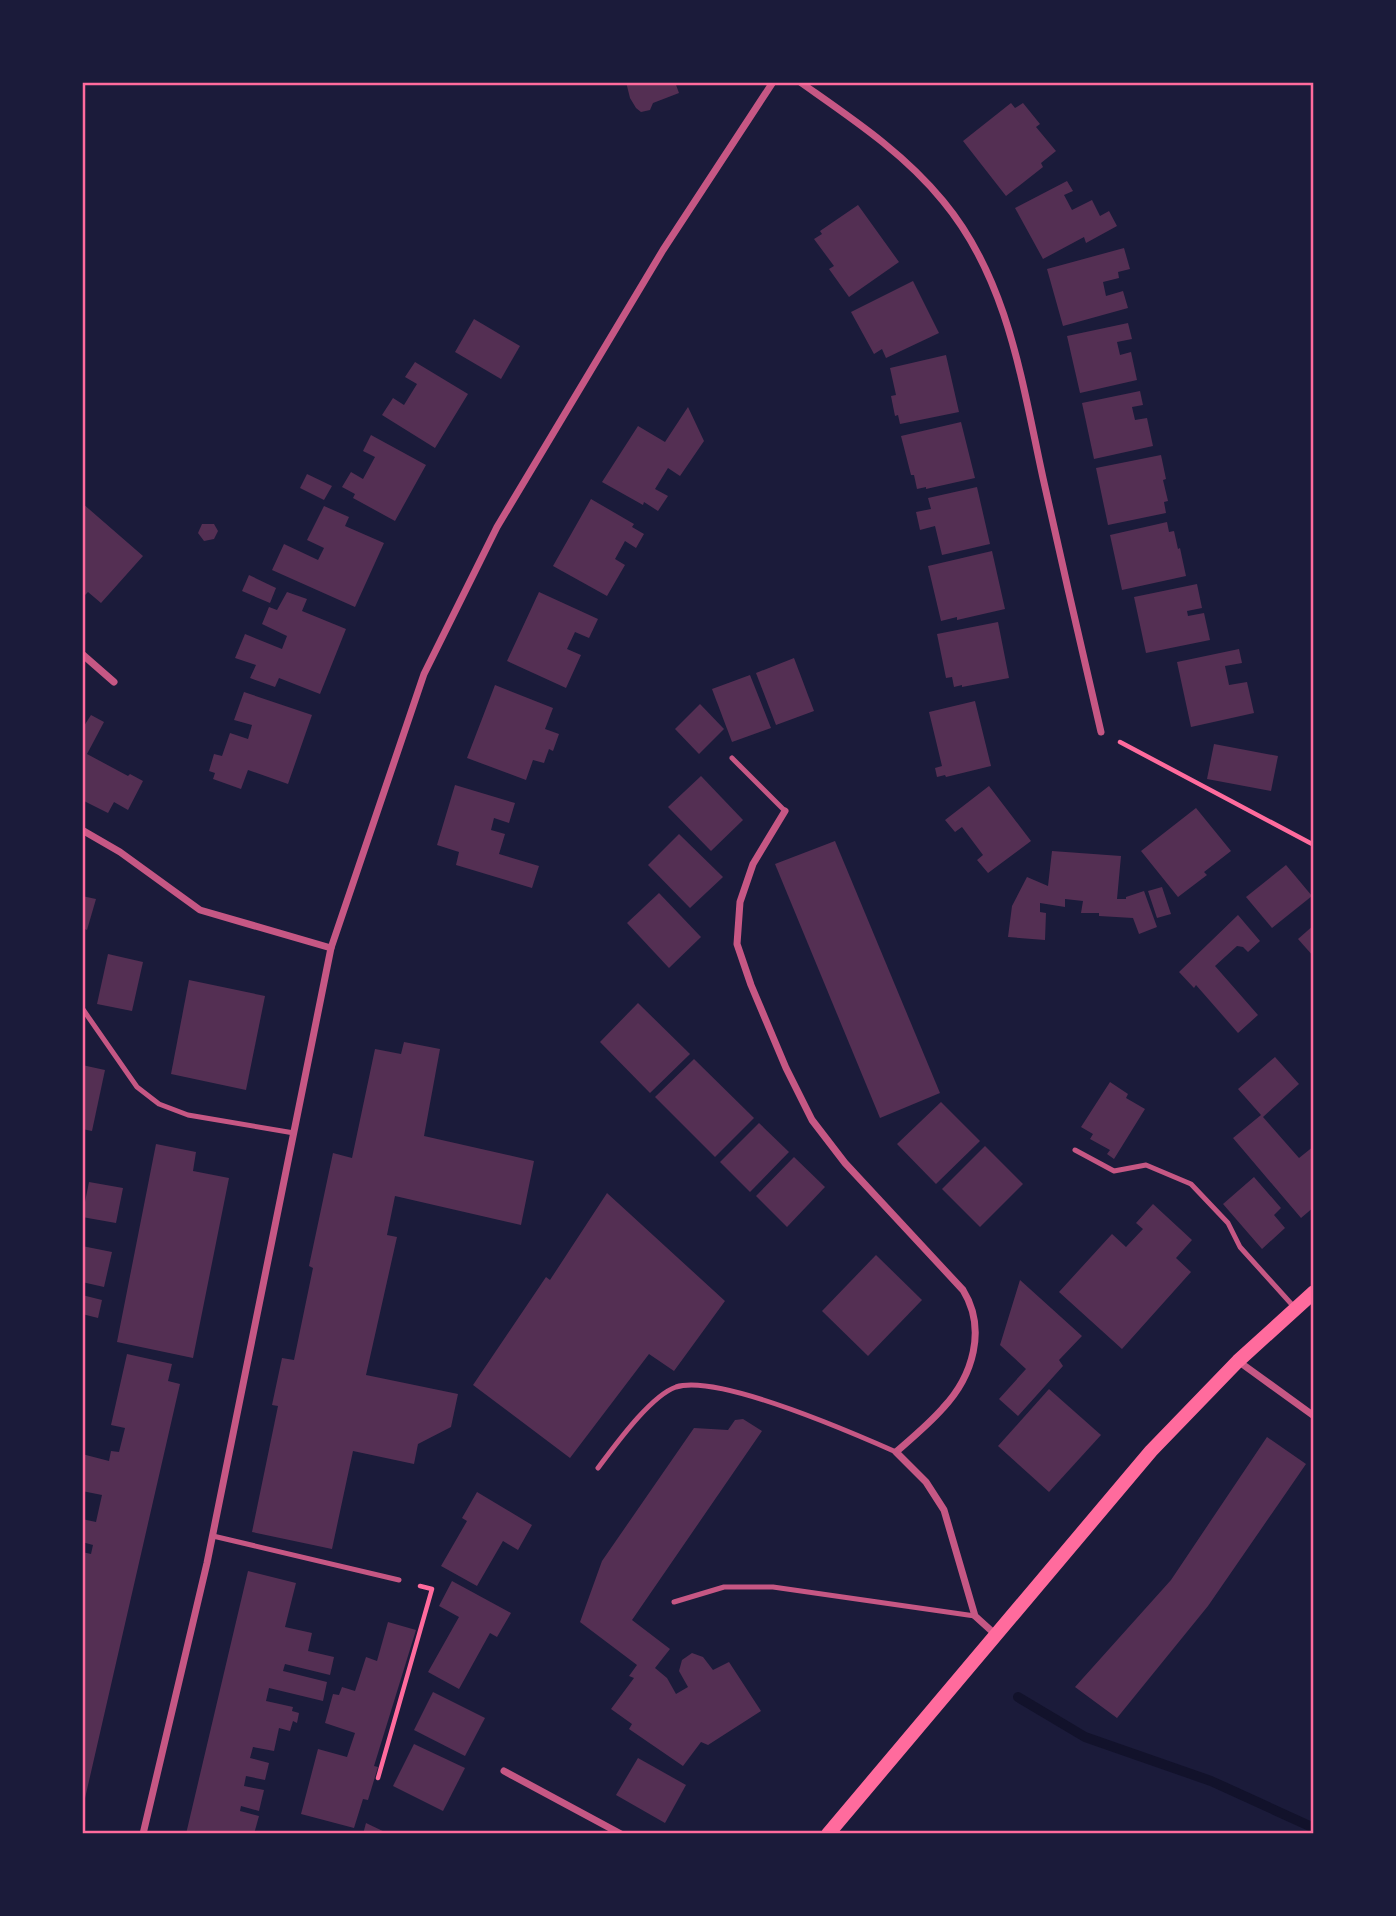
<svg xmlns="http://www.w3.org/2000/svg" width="1396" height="1916" font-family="Poppins,sans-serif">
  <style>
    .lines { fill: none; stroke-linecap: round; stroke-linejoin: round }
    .stream { stroke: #12122b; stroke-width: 10 }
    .building { fill: #542f53 }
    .path { stroke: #ff6b9d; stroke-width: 4.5 }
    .service { stroke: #c65784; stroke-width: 5 }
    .minor { stroke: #c65784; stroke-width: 7 }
    .secondary { stroke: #ff6b9d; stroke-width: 14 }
    .neatline { fill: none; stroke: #ff6b9d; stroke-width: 2.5 }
  </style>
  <rect width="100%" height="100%" fill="#1b1b3a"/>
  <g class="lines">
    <path class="stream" d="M1018,1697L1085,1737L1211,1781L1314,1828"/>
  </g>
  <g class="building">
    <path d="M626,82H675L679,93L653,103L650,110L641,112L636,108L630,98Z"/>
    <path d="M1011,103L1015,108L1023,103L1040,124L1036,127L1056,151L1041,163L1043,167L1006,196L963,141Z"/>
    <path d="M1067,181L1073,191L1064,195L1072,210L1092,200L1100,216L1109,211L1117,226L1086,243L1084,237L1043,259L1015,208Z"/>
    <path d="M858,205L899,262L849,297L829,269L834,266L814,239L822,234L820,231Z"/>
    <path d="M1124,248L1130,269L1118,272L1119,278L1103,282L1106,296L1123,291L1128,308L1063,326L1047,269Z"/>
    <path d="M913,281L939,333L886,358L882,349L874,354L851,312Z"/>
    <path d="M474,319L520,346L501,379L455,352Z"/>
    <path d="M1128,323L1132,339L1117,342L1120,355L1131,352L1137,380L1080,393L1067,336Z"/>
    <path d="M946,355L959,412L900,424L898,415L895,416L891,396L896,395L890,368Z"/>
    <path d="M415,362L468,394L435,448L382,415L393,398L404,405L417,384L405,377Z"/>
    <path d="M1140,391L1143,405L1132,407L1135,420L1147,418L1153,446L1094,459L1082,403Z"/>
    <path d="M688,407L704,441L680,476L668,468L655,489L668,496L658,511L644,502L643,505L602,482L638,426L665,442Z"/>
    <path d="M961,422L975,478L926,489V487L917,489L914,475H911L901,436Z"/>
    <path d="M371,435L426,465L395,521L353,498L355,494L342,487L351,472L363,479L375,457L363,451Z"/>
    <path d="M1161,455L1166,479L1163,480L1168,501L1164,502L1166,513L1108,525L1096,468Z"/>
    <path d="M307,474L332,486L324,500L300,488Z"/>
    <path d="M977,487L990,544L942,555L935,526L920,530L916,512L931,509L928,498Z"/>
    <path d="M591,499L634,524L632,527L644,534L636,548L625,541L615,559L625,565L607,596L553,566Z"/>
    <path d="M82,503L143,556L101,603L88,592L82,598Z"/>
    <path d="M324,506L349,517L345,526L384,543L355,607L272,570L284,544L318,560L324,548L307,540Z"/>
    <path d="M1167,522L1169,532L1174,531L1178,549L1180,548L1186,576L1122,590L1110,535Z"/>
    <path d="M202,524H214L218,531L214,539L204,541L198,533Z"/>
    <path d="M992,551L1005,609L957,620V617L941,621L928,566Z"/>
    <path d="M249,575L276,588L270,603L242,591Z"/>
    <path d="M1197,584L1202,608L1187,611L1188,616L1204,613L1210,640L1146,653L1134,597Z"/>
    <path d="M287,592L307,599L302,611L346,629L320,694L279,678L275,687L250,678L256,665L235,658L245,634L282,649L287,636L262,624L269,607L277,610Z"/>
    <path d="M539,592L598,619L589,638L575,632L567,649L581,655L566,688L507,661Z"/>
    <path d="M998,622L1009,678L962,687V685L954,687L952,677L946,678L937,634Z"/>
    <path d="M1239,649L1242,663L1225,666L1229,685L1247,682L1254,713L1191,727L1177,662Z"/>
    <path d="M794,658L814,711L776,725L756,673Z"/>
    <path d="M750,675L771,728L732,742L712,689Z"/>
    <path d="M495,685L553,708L545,729L559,734L553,751L549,749L544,763L533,760L526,780L467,758Z"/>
    <path d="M244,692L312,715L288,784L248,770L241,789L213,779L215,773L209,771L214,754L222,756L230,733L248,739L252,725L234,720Z"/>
    <path d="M975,701L991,766L946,777L945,775L937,777L935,768L942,766L929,712Z"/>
    <path d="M700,704L724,729L699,754L675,729Z"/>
    <path d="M91,715L104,722L87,754L128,776L130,774L143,781L128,810L114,802L108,813L82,800V729Z"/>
    <path d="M1214,744L1278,756L1271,791L1207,779Z"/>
    <path d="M701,776L743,820L711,851L668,807Z"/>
    <path d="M455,785L515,803L509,823L494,818L491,830L505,834L499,854L539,866L532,888L456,865L459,852L437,845Z"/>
    <path d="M989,786L1031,841L988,873L977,860L983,855L962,827L955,832L945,820Z"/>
    <path d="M1196,808L1231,851L1204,872L1207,875L1178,897L1141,851Z"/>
    <path d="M679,834L723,877L690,908L648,865Z"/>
    <path d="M835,841L940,1093L880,1118L775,864Z"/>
    <path d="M1052,851L1121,856L1117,899H1126V897L1144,891L1157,927L1139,934L1133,918L1099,916V913H1081L1083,901L1065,899V907L1040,903V912L1046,913L1045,940L1008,937L1012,906L1027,877L1048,886Z"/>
    <path d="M1286,865L1312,896L1272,928L1246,897Z"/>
    <path d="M1162,887L1171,914L1157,918L1148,891Z"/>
    <path d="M659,893L701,937L669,968L627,923Z"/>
    <path d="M82,896L96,899L87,930L82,928Z"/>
    <path d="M1238,915L1260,941L1248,952L1243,947L1237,946L1215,966L1258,1015L1238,1033L1196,985L1194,988L1179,972Z"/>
    <path d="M1314,925V957L1298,939Z"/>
    <path d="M108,954L143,962L132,1011L97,1004Z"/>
    <path d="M189,980L265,996L246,1090L171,1074Z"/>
    <path d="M638,1003L690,1054L650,1093L600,1042Z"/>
    <path d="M404,1042L440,1049L424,1136L534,1161L521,1225L395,1196L387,1235L397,1237L366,1375L458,1394L451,1427L418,1444L414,1464L353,1451L332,1549L252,1532L278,1406L272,1405L282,1358L294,1360L313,1268L309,1266L333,1153L352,1158L375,1049L401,1054Z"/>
    <path d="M1275,1057L1299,1084L1263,1117L1299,1158L1314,1146V1207L1301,1218L1233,1138L1261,1115L1238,1089Z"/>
    <path d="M694,1059L754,1118L715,1157L655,1097Z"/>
    <path d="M82,1065L105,1070L92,1131L82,1129Z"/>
    <path d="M1110,1082L1128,1094L1126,1098L1145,1109L1114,1159L1107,1154L1110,1150L1090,1139L1093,1134L1081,1127Z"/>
    <path d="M941,1102L980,1141L936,1184L897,1144Z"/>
    <path d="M759,1123L789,1152L750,1192L720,1162Z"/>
    <path d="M156,1144L196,1152L193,1171L229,1178L193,1358L117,1342Z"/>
    <path d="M985,1146L1023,1184L980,1227L942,1189Z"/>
    <path d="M794,1157L825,1187L787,1227L756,1196Z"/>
    <path d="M1254,1177L1281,1208L1274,1215L1285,1228L1262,1249L1223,1204Z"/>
    <path d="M89,1182L123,1188L116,1223L82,1217Z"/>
    <path d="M607,1193L725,1301L674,1371L649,1354L570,1458L473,1385L546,1277L550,1280Z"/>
    <path d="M1153,1204L1192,1240L1176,1258L1191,1272L1122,1349L1059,1292L1112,1234L1126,1247L1143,1229L1136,1223Z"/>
    <path d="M82,1246L112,1252L104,1287L82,1282Z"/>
    <path d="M876,1255L922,1300L868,1356L822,1311Z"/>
    <path d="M1020,1280L1082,1336L1059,1360L1063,1366L1018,1416L999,1399L1026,1369L1000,1345Z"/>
    <path d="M82,1295L102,1300L98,1318L82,1314Z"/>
    <path d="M127,1354L172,1364L168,1381L180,1384L83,1807L82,1598L85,1588L82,1587V1552L91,1554L93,1545L82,1542V1519L96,1522L102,1495L82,1491V1454L109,1461L111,1451L119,1452L125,1428L111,1425Z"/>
    <path d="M1049,1389L1101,1435L1049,1492L998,1446Z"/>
    <path d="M743,1419L762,1431L632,1620L670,1649L655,1668L667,1678L676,1694L688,1687L679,1671L682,1660L692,1653L703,1657L713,1670L729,1662L761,1711L708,1745L701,1742L683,1766L629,1729L632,1724L611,1709L634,1678L629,1676L637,1665L580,1622L602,1561L694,1428L728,1430L735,1420Z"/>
    <path d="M1267,1437L1306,1464L1208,1606L1117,1718L1075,1687L1171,1580Z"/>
    <path d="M477,1492L532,1525L518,1550L503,1541L477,1586L441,1566L467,1521L462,1518Z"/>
    <path d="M248,1571L296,1583L285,1627L312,1633L308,1651L334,1657L330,1675L285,1664L283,1671L327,1682L323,1701L269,1688L266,1701L293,1707L292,1711L299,1713L297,1723L293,1721L290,1731L279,1728L274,1751L253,1747L250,1758L269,1763L265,1780L246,1776L244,1786L264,1790L259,1811L241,1806L240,1811L259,1816L254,1834H186Z"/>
    <path d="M452,1581L511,1613L497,1637L490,1633L459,1689L428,1672L459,1617L439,1606Z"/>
    <path d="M388,1622L416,1630L374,1766L378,1767L368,1800L363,1799L354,1828L301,1814L318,1749L347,1757L355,1733L325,1723L333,1694L339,1695L342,1687L355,1691L366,1657L377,1661Z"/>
    <path d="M433,1692L485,1718L465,1756L414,1730Z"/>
    <path d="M414,1744L465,1768L443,1811L393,1786Z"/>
    <path d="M638,1758L686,1785L665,1823L616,1795Z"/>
    <path d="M366,1823L389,1834H363Z"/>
  </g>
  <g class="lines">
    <g class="path">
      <path d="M1120,742L1314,845"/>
      <path d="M378,1778L432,1589L420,1586"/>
    </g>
    <g class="service">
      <path d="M732,758L785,811"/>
      <path d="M82,1008L137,1087L159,1104L188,1115L294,1133"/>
      <path d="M1075,1150L1114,1171L1146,1165L1191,1184L1228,1223L1240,1247L1295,1308"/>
      <path d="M598,1468C614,1447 650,1396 676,1387C718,1374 853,1433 896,1452"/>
      <path d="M213,1536L399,1580"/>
      <path d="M674,1602L724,1587H773L975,1616"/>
    </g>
    <g class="minor">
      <path d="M800,82C851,118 903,152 943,201C1008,279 1022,382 1043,478C1062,563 1081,647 1101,732"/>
      <path d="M82,654L114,682"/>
      <path d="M785,811L753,864L740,902L737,944L751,985L786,1068L812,1120L845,1163L963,1290C987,1329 973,1376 943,1408C929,1424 912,1438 896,1452L926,1482L944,1510L975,1616L996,1635"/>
      <path d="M82,830L120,852L200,910L331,948"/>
      <path d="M1238,1361L1314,1416"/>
      <path d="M504,1771L621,1834"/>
      <path d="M143,1834L207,1563L331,948L424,674L497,527L663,250L773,82"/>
    </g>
    <path class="secondary" d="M828,1834L1151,1451L1238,1361L1314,1292"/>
  </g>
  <rect width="1396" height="1916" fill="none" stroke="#1b1b3a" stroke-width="168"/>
  <rect x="84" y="84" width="1228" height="1748" class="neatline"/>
</svg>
